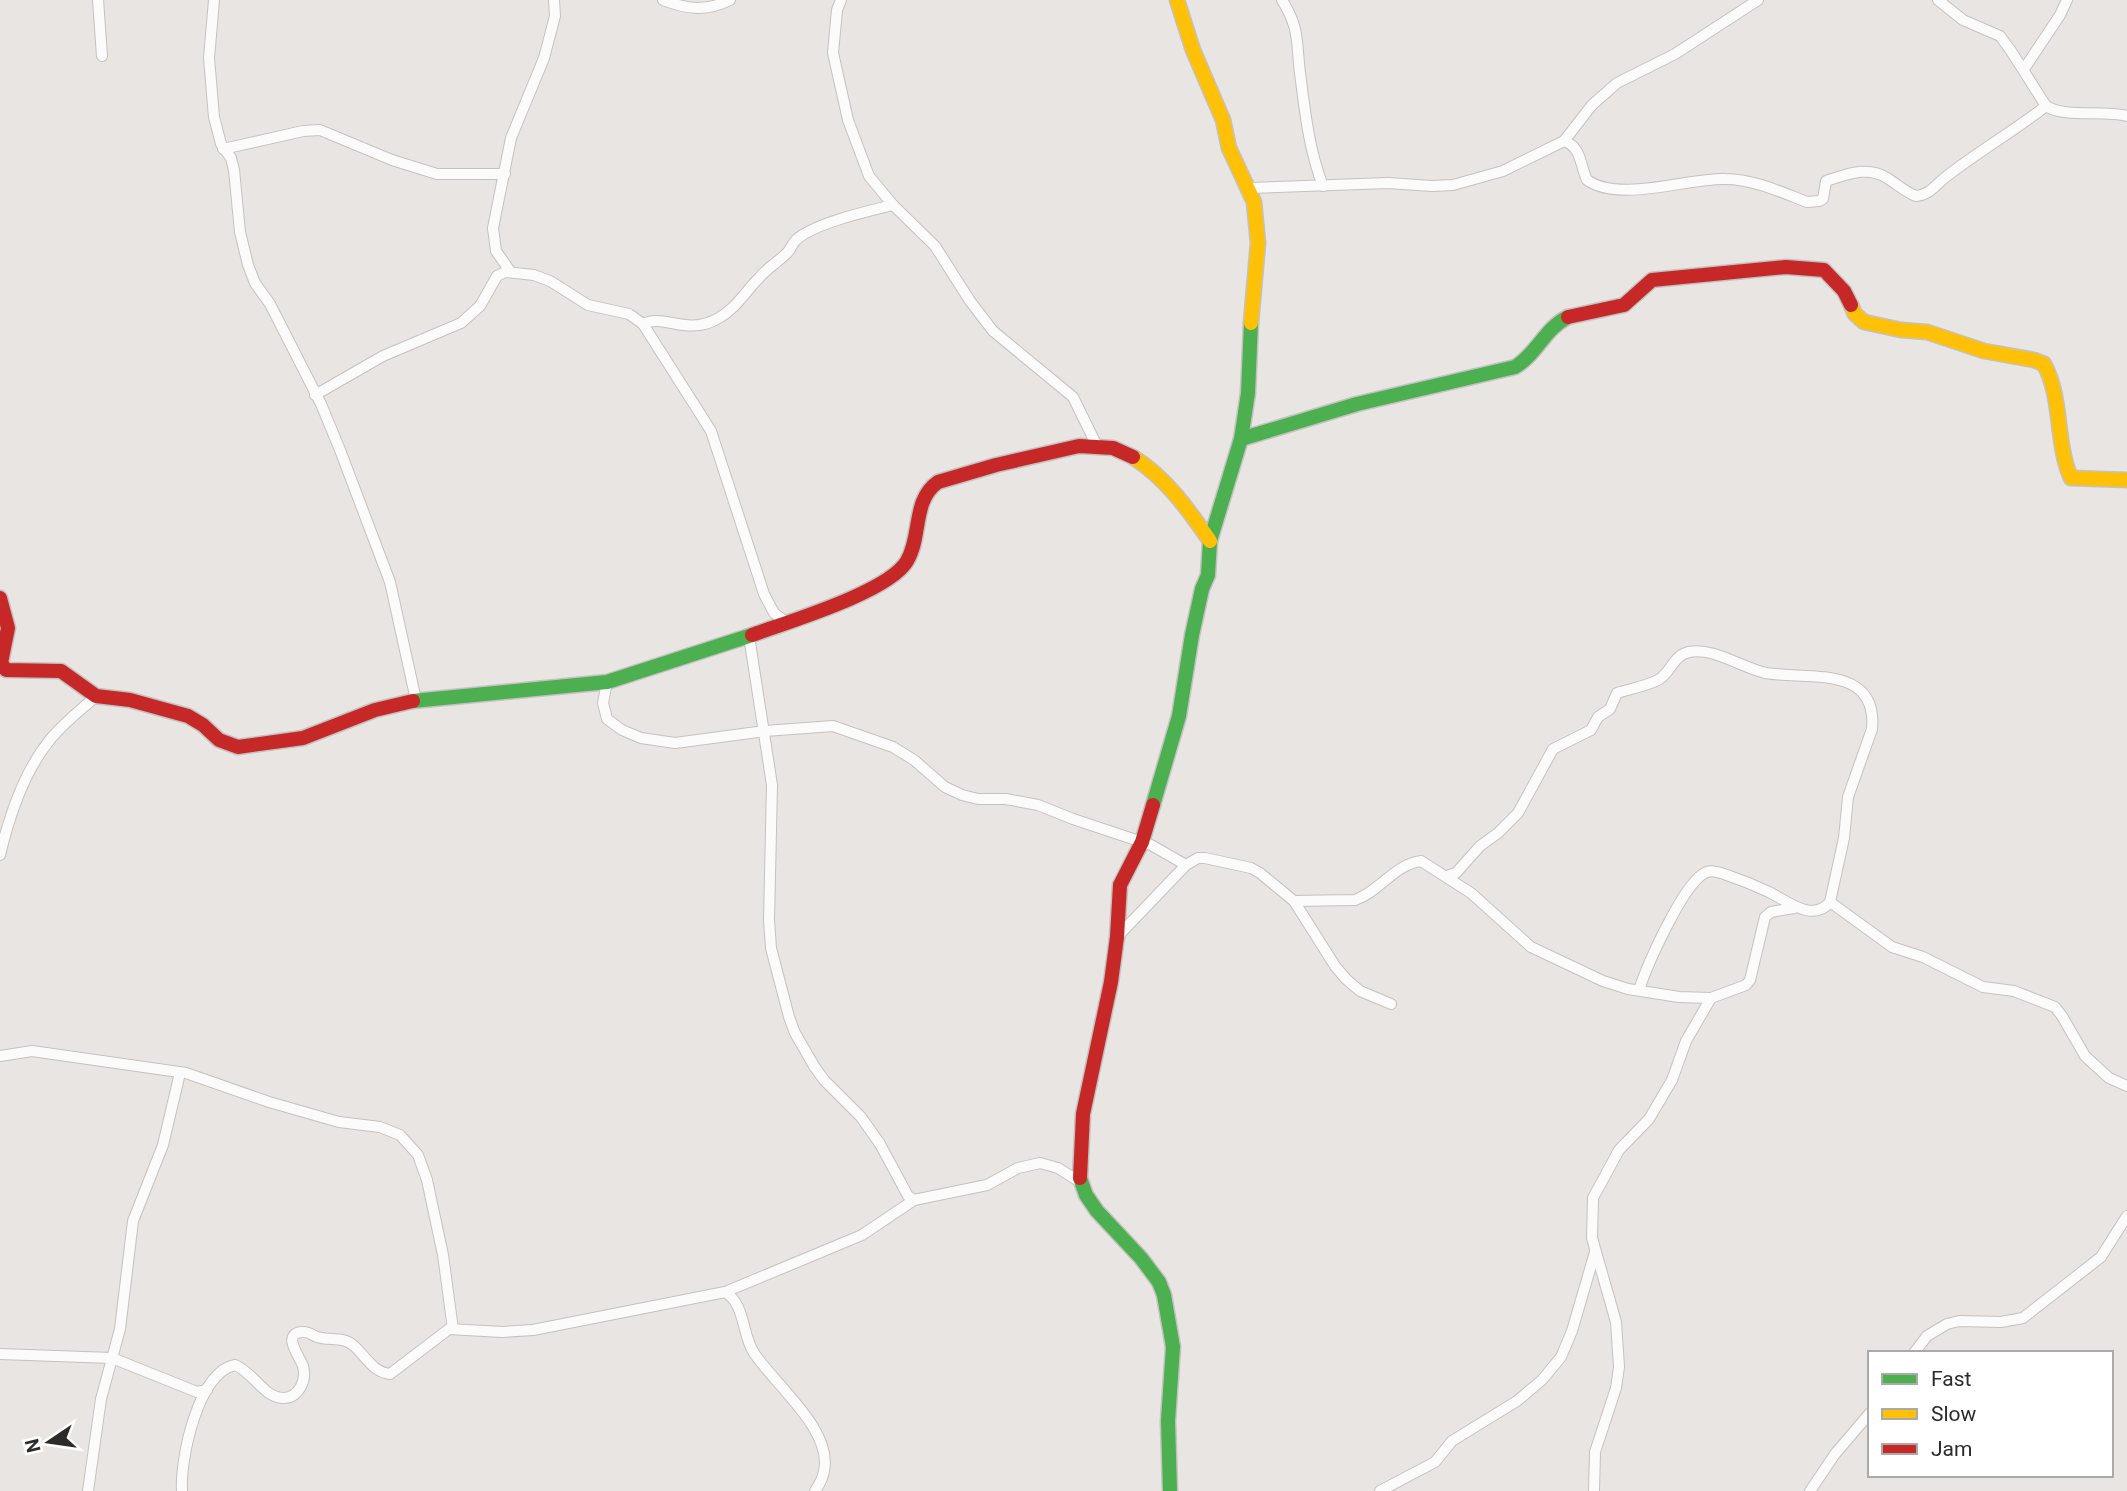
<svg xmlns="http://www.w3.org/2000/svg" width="2127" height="1491" font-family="Roboto,sans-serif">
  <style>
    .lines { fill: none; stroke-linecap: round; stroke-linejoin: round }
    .street-casing { stroke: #c3c2c1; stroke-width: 12 }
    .fast-casing { stroke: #c3c2c1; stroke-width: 17 }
    .slow-casing { stroke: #c3c2c1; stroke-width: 17 }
    .jam-casing { stroke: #c3c2c1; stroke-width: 17 }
    .street { stroke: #fcfbfb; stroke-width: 10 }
    .fast { stroke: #4caf50; stroke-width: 14 }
    .slow { stroke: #ffc107; stroke-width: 14 }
    .jam { stroke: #c62828; stroke-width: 14 }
  </style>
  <rect width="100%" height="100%" fill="#e9e5e2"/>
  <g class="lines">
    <defs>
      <g id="street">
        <path d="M98,0L102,56"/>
        <path d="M214,0L209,58L214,117L221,144L231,158L234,170L240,232L248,265L255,283L270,304L321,404L340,450L390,582L416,700"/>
        <path d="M663,0C686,9 706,12 730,0"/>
        <path d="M841,0L837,10L833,53L848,120L869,176L893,205L935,246L970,301L993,331L1073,397L1096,444"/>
        <path d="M1282,0C1300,29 1296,41 1300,73C1305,112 1309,150 1323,186"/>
        <path d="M1938,0L1963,20L2000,36L2011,51L2046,106C2064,118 2103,110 2127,116"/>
        <path d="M2024,69L2060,15L2067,0"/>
        <path d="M1564,141C1582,147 1580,166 1587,180C1620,203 1687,178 1725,179C1753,179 1781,192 1807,202L1819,201L1823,199L1826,181C1846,175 1867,165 1887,178C1897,184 1905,192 1916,196C1930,195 1936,184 1947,176C1979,151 2014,131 2046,106"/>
        <path d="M223,149L303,131L320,130L392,160L437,174H505"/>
        <path d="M1249,188L1388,183L1432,186L1453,185L1503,171L1564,141L1592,105L1617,83L1675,54L1758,0"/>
        <path d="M510,271L496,251L493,228L511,138L544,58L555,16L554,0"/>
        <path d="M643,324C663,313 686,336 717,319C736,309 744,293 759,278C767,268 778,262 787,253C791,249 792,244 796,240C814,223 869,211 893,205"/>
        <path d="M315,395L383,356L461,323L480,306L497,276L505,272L534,275L550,281L588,305L629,314L643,324L711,431L764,594L774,613L786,622"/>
        <path d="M749,636L772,785L769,920L771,948L789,1017L795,1033L814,1066L824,1080L861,1117L880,1144L908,1196L914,1200L987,1185L1018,1168L1040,1163L1058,1168L1080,1182"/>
        <path d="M607,682L603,703L607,719L622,730L641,738L675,743L765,731L833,726L893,747L914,760L945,787L962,795L978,799H1006L1038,805L1073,819L1151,845L1186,865"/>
        <path d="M0,855C9,817 24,772 49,741C62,724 80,711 96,696"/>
        <path d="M1447,876L1456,873L1480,846L1498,833L1518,813L1553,749L1591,730L1598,717L1610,709L1617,693C1630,689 1646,686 1658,680C1671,673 1673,655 1689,652C1714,647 1742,668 1766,673C1806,680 1878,664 1872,729L1848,797L1844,838L1830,902C1813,923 1787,901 1769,892C1754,885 1739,879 1724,874C1717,872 1710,869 1703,874C1682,887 1647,965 1639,990"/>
        <path d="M1294,901L1355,900C1379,892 1395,864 1421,861L1471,893L1531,947L1603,981L1628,989L1679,997L1711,998"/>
        <path d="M1830,902L1892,947L1923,957L1983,987L2014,991L2055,1007L2062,1016L2085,1056L2109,1078L2127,1086"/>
        <path d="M1117,937L1186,865L1198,858H1205L1251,868L1260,873L1294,901L1335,966L1346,979L1360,991L1391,1004"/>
        <path d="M0,1056L32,1051L186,1073L269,1102L339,1122L380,1127L400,1135L418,1155L427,1180L443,1255L453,1329"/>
        <path d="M725,1292L862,1235L914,1200"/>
        <path d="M1914,1353L1927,1336L1947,1324L1959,1321L2001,1322L2023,1318L2101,1257L2127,1216"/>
        <path d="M0,1354L112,1358L197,1392L207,1390"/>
        <path d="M88,1491L101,1399L120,1329L133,1221L163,1145L180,1073"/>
        <path d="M182,1491C180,1459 198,1372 235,1365C253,1372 263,1397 283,1398C299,1398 307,1380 303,1366C300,1357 281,1334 302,1332C308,1331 312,1335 317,1337C329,1341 343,1336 353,1345C365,1355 372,1372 390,1374L449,1329L502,1332L533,1330L725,1292C746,1305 741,1333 754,1353C775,1385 833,1430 824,1471C823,1478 819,1485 815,1491"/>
        <path d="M1380,1491L1435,1462L1452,1441L1517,1401L1542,1380L1561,1357L1572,1331L1595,1252"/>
        <path d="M1594,1491L1595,1452L1616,1388L1619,1367L1616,1322L1592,1238L1593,1198L1619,1150L1649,1119L1672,1080L1686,1041L1711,998L1746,985L1750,980L1765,917L1771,912L1794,908"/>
        <path d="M1810,1491L1835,1454L1870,1413"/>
      </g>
      <g id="fast">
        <path d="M1241,439L1357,404L1515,367C1537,354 1545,328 1568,317"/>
        <path d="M413,701L607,682L752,635"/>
        <path d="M1153,805L1179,716L1192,635L1202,589L1208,575L1210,541L1241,439L1248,393L1251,323"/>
        <path d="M1080,1178L1086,1195L1097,1211L1141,1258L1159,1282L1164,1295L1173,1347L1168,1421L1170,1491"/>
      </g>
      <g id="slow">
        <path d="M1177,0L1193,50L1223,120L1229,148L1254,202L1258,243L1251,323"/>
        <path d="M1851,305L1855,314L1864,322L1901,330L1927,332L1984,351L2034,360L2044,364C2063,399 2055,442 2071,478L2127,480"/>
        <path d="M1133,457C1166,478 1188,509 1210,541"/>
      </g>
      <g id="jam">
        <path d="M1568,317L1624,305L1652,280L1786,267L1824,270L1844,291L1851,305"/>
        <path d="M0,598L8,628L1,663L6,670L61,671L96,696L130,700L188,716L203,725L219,740L238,747L303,738L375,710L413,701"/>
        <path d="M752,635C787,622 889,592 907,561C922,536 912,500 938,482L996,465L1079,446L1113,448L1133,457"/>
        <path d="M1080,1178L1083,1114L1111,982L1117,937L1120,885L1142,842L1153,805"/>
      </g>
    </defs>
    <use href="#street" class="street-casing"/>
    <use href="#fast" class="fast-casing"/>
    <use href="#slow" class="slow-casing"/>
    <use href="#jam" class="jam-casing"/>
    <use href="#street" class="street"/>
    <use href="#fast" class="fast"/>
    <use href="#slow" class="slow"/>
    <use href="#jam" class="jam"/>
  </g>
  <rect x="1868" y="1351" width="245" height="126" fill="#ffffff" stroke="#aaaaaa" stroke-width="2"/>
  <rect x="1882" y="1374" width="35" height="10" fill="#4caf50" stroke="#aaaaaa" stroke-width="2"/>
  <text x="1931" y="1386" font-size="21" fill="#2b2b2b">Fast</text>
  <rect x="1882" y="1409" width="35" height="10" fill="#ffc107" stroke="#aaaaaa" stroke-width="2"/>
  <text x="1931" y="1421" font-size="21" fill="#2b2b2b">Slow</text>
  <rect x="1882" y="1444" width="35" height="10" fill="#c62828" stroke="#aaaaaa" stroke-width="2"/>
  <text x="1931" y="1456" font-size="21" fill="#2b2b2b">Jam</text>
  <g transform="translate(49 1442) rotate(257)" stroke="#ffffff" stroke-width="5" paint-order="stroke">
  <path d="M0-5L12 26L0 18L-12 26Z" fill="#2b2b2b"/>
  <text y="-10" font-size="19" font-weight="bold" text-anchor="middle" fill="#2b2b2b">N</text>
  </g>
</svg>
